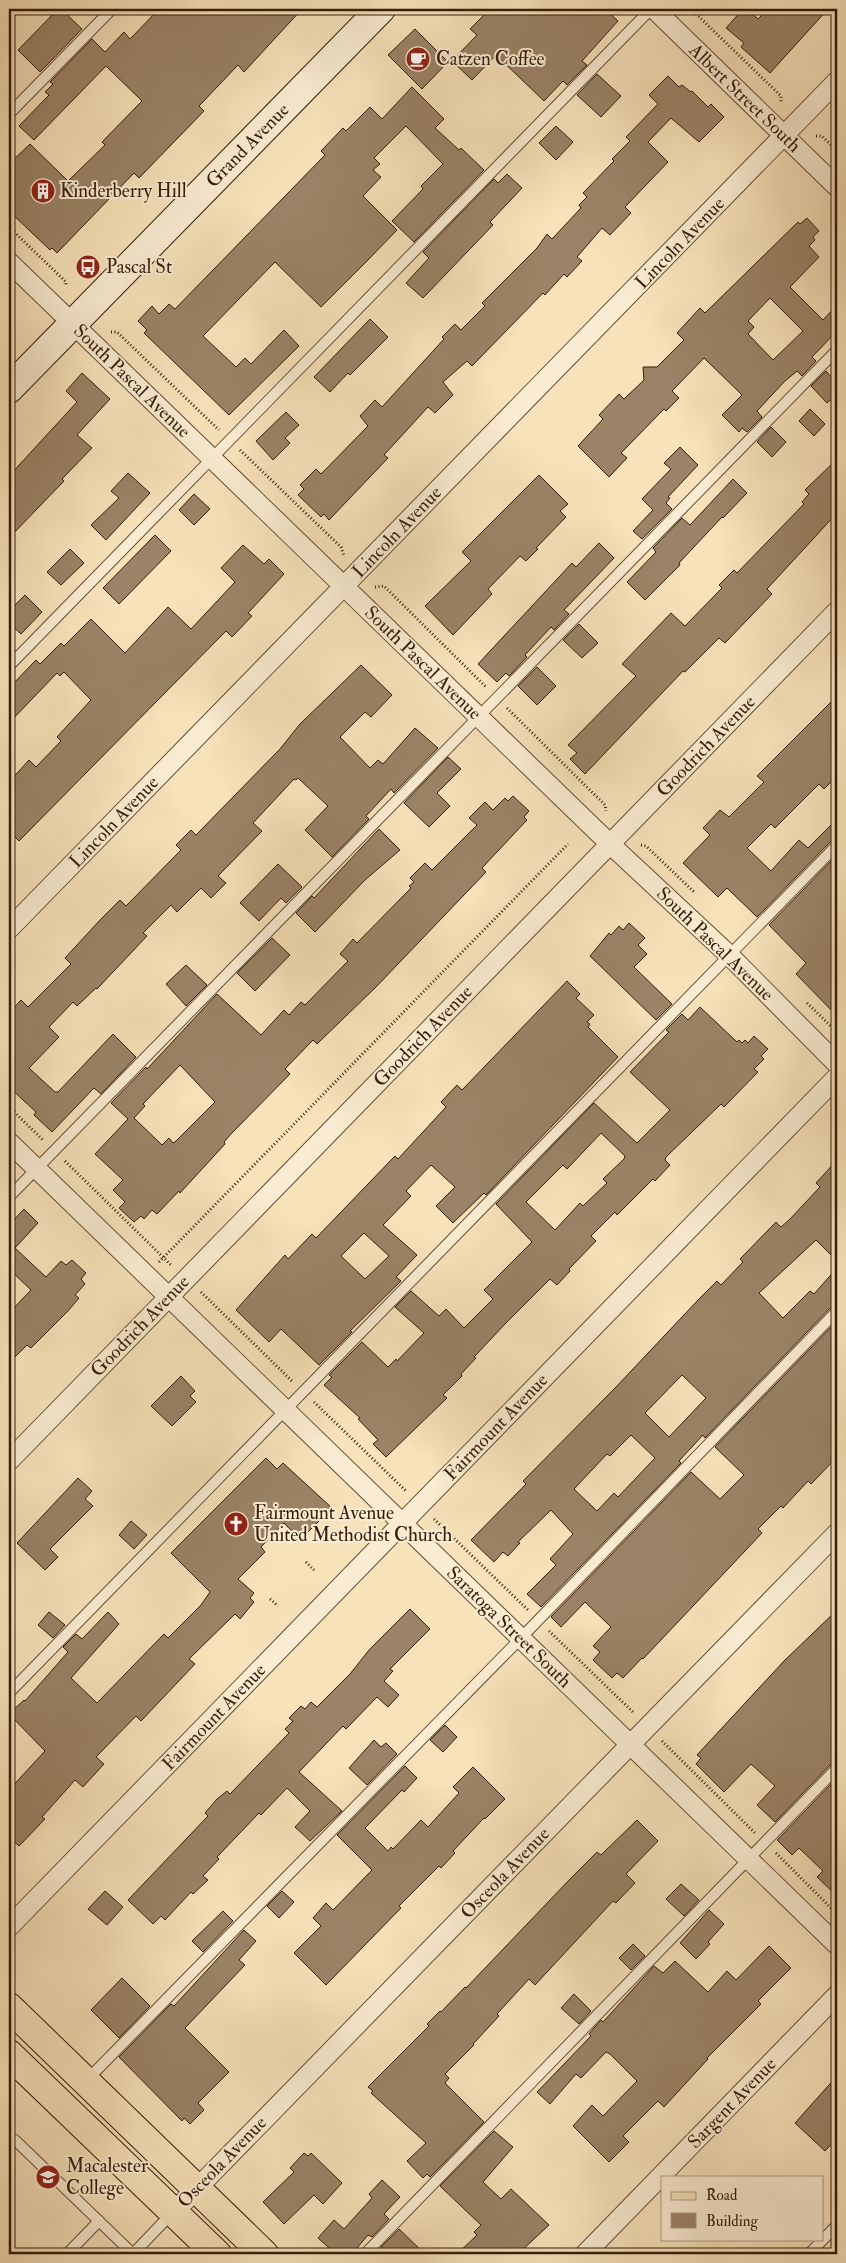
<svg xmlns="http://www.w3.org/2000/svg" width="846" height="2263" font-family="'IM FELL Double Pica',serif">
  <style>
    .building { fill: #9a8366; stroke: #351d0a; fill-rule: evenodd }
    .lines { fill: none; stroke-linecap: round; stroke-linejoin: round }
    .lane-casing { stroke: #664e36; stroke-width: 12 }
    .street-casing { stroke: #664e36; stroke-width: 21 }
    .secondary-casing { stroke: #351d0a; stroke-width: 30 }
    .primary-casing { stroke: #351d0a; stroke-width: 30 }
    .path { stroke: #351d0a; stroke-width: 3; stroke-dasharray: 1 2.5; stroke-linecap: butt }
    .lane { stroke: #faecd2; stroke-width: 10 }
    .street { stroke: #faecd2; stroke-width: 19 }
    .secondary { stroke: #faecd2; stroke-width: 28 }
    .primary { stroke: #f7e2ba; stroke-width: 28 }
    .labels { text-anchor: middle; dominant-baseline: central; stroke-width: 4; stroke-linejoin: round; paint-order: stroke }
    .poi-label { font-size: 19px; fill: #351d0a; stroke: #faecd2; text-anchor: start }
    .street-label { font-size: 19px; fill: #351d0a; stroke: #faecd2 }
  </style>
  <rect width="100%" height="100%" fill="#f7e2ba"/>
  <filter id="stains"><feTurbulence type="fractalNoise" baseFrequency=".004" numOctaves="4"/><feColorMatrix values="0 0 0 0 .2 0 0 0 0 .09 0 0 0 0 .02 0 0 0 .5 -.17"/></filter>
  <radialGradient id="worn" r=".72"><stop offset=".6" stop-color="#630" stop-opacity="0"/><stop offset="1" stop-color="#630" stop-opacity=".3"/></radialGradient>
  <g class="building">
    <path d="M58,9H61L82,29L40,72L18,50Z"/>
    <path d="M159,9H302L244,72L238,65L199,106L204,111L139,178L134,173L57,253L52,248L50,250L9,211V164L30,144L68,181L105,145L102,142L142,101L106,66L34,140L19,126L49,95L45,92L53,84L50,82L92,39L105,52L124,32L130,39Z"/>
    <path d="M490,9H605L618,21L582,61L587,65L567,85L563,81L544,101L496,55L472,80L452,61L477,35L470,29Z"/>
    <path d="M743,9H747L758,19L768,9H828L770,73L741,47L744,43L726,28Z"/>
    <path d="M415,29L448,62L422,89L388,55Z"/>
    <path d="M597,74L621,96L601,117L577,95Z"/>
    <path d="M668,76L679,87L682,85L691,92L692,91L708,107L711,104L724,117L699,142L671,118L648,142L668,162L625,207L631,213L610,235L602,228L577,257L582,261L567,277L564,274L545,295L543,293L472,366L467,361L443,382L453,395L435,413L428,407L384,455L388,458L329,520L324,514L321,517L298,495L304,489L300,485L316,469L321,474L368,426L360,416L375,400L382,407L444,339L442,337L455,324L461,330L485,306L482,303L537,248L547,234L552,239L581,208L579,205L587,197L583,193L614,161L612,159L630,141L626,137L658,104L649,95Z"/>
    <path d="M412,87L444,119L435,128L459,150L461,148L484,170L414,242L392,221L423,189L421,186L443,164L406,126L374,158L380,164L373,170L381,177L363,196L397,230L368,260L321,307L275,262L203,336L236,367L245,358L251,364L284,330L299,346L229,415L144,333L147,330L138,321L152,306L159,314L169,304L175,309L325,155L321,151L343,128L346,131L370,107L382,119Z"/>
    <path d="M556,126L573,142L556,160L539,143Z"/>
    <path d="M507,174L522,188L490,222L493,225L423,298L406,283L429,258L423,252L494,179L498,183Z"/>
    <path d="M807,218L819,231L813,237L815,240L809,246L819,257L790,287L823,320L837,305V331L812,357L816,361L802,376L797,371L784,382L757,411L762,417L747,432L742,428L739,432L722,415L742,395L704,358L672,391L679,398L666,411L664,409L621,453L627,458L609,477L578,446L603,419L599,415L619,394L624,399L644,380L643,367H657L684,340L677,333L700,308L705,313L798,222L800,224ZM770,298L803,331L773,360L748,334L754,327L748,321Z"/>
    <path d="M370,319L388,337L350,375L348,373L330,392L314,377Z"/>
    <path d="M826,371L837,384V394L827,403L811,386Z"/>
    <path d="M82,373L110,399L77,435L92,448L62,479L64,481L9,538V476L77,402L66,391Z"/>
    <path d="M810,409L825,424L814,436L799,421Z"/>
    <path d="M286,412L299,425L285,438L290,443L273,460L256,441Z"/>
    <path d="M771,427L786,442L772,457L757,442Z"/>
    <path d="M680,447L698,465L668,497L670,498L666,503L672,509L642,539L633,531L653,510L642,499L671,469L664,463Z"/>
    <path d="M837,459V513L767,589L772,594L725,643L719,638L685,672L683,671L585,774L570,759L577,753L568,745L636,676L622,664L671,613L685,626L722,588L719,585L734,570L737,573L804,504L802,502L809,494L805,490Z"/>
    <path d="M128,473L150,493L106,540L91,525L119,498L111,491Z"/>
    <path d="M539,475L568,504L560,511L566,517L536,548L538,549L526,561L520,556L488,589L492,594L453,635L425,606L471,561L462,552Z"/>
    <path d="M733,479L747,493L723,518L722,517L679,563L680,565L645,600L627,582L656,552L653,548L682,518L690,525Z"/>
    <path d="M194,494L210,509L194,525L179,510Z"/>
    <path d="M155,535L171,551L119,604L103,588Z"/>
    <path d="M599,543L614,558L564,610L569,614L554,630L551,627L525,655L527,657L509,676L506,673L497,682L478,664L572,563L576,567Z"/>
    <path d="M243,545L264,564L269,559L284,574L248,613L252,616L232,637L226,631L19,841L9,831V782L29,760L36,767L61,741L57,737L91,700L64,672L60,676L57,673L9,723V688L36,660L40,664L61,643L64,646L91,619L125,653L168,607L191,629L235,582L221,568Z"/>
    <path d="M70,549L84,563L61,585L47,572Z"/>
    <path d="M25,595L42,612L21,634L9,623V611Z"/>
    <path d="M579,624L598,643L582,658L563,640Z"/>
    <path d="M361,665L392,695L371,717L365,712L340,737L370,768L378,760L383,764L415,728L438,748L394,793L391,789L366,816L369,819L332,857L305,830L328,806L298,778L296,780L294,779L253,823L262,831L218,876L226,883L211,898L201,888L177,912L171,905L143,933L147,936L97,989L96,988L77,1006L73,1002L49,1027L59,1037L29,1068L55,1092H58L113,1034L136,1057L101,1094L94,1088L52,1132L34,1115L36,1112L9,1087V1013L21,1000L28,1007L71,964L65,958L100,920L120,900L126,906L181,850L176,845L191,830L196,835L280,749L300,724Z"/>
    <path d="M537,667L556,686L537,705L518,686Z"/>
    <path d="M837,696V776L824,789L819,784L775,828L771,824L747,848L771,871L799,840L808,848L837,819V838L832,840L757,917L727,888L718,897L683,863L710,835L703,828L720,810L729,817L764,782L757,776Z"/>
    <path d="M448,757L461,769L437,793L450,806L429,827L404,803Z"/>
    <path d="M513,796L529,811L524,817L527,820L482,868L486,872L376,987L317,1044L313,1040L285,1069L290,1074L231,1134L224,1142L225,1144L180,1193L179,1191L157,1214L152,1210L144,1219L141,1216L134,1222L119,1208L125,1202L113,1190L123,1180L95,1154L128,1119L111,1103L146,1067L147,1069L217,994L261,1035L284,1010L289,1015L301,1002L305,1005L348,961L340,954L353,939L357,943L411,888L409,886L414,882L410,878L425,863L432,870L477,825L469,818L485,802L493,810L505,798L508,801ZM180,1065L215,1102L176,1141L173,1143L169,1138L162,1145L134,1118L145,1106L143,1104Z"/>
    <path d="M379,829L400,850L365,880L315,932L296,913L312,896L314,898Z"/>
    <path d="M837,855V1016L796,974L806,963L769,925Z"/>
    <path d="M278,864L302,887L286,903L281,898L259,921L240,903Z"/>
    <path d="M629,923L645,938L638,945L647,954L634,967L672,1004L656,1020L590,956L609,933L611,935L619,926L623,930Z"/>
    <path d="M272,938L290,955L255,991L237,973Z"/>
    <path d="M186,965L207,985L186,1006L166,984Z"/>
    <path d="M567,981L580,994L576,998L594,1015L587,1022L590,1024L588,1027L618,1057L486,1195L484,1193L453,1223L436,1206L455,1187L431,1165L406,1191L411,1196L383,1225L417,1255L396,1277L401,1281L350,1331L352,1332L319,1365L281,1329L269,1342L236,1310L285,1255L288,1259L312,1234L316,1238L395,1156L398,1159L446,1107L441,1102L457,1085L462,1090ZM364,1233L389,1256L365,1279L341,1256Z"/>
    <path d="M700,1007L737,1042L739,1040L742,1043L745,1040L748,1043L754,1036L768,1049L761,1056L764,1059L754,1069L758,1072L724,1107L721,1104L666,1157L665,1160L670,1165L655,1181L653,1179L617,1215L615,1212L591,1236L596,1241L569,1269L570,1271L557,1285L550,1279L506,1323L474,1357L476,1358L461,1374L462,1376L443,1395L447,1398L386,1457L373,1444L378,1440L358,1419L360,1418L324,1385L332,1377L329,1375L362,1342L388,1367L396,1359L397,1361L424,1333L395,1307L411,1291L439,1316L446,1309L464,1328L493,1299L484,1290L532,1242L496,1204L594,1103L637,1143L670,1110L630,1072L669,1032L666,1030L682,1014L688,1020ZM601,1133L625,1156L624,1159L603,1179L607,1183L583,1206L580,1203L555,1230L526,1202L563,1165L567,1169Z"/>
    <path d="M837,1160V1261L816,1240L759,1293L783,1318L810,1291L814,1294L837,1268V1304L832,1306L705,1438L703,1435L679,1461L681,1463L541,1607L527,1594L556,1565L550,1559L573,1534L551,1510L518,1542L520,1543L508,1556L503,1552L494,1562L471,1540L526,1484L523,1481L616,1387L699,1299L717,1281L721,1285L743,1262L740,1259L776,1222L781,1227L790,1219L820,1187L816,1183ZM682,1375L706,1398L669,1437L645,1413ZM631,1435L655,1458L618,1497L614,1493L597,1511L574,1489L607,1454L610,1456Z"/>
    <path d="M24,1209L38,1223L15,1248L46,1277L61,1261L66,1265L72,1260L86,1273L81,1279L85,1284L75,1295L79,1298L68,1311L31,1348L27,1345L9,1363V1313L31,1290L9,1269V1225Z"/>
    <path d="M837,1321V1457L811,1484L808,1481L783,1508L781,1506L758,1529L762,1533L643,1659L642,1658L623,1678L617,1673L612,1678L593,1660L600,1652L593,1646L611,1627L585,1602L561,1627L551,1617L691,1472L720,1499L744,1475L715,1447Z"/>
    <path d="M181,1376L195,1391L190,1396L196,1402L172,1426L151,1406Z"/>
    <path d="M266,1458L277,1469L283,1463L332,1508L300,1540L284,1523L261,1547L265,1552L238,1579L254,1593L250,1598L254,1602L240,1619L235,1614L189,1659L195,1664L141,1721L136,1716L96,1757L104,1764L83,1787L75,1780L42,1817L45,1819L19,1846L9,1837V1790L45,1751L9,1714L24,1700L25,1701L68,1652L63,1647L76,1634L82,1639L108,1612L119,1624L71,1678L97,1703L164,1634L168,1638L201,1605L210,1592L171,1553Z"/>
    <path d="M78,1478L92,1491L85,1499L93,1506L50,1549L58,1557L45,1570L17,1543Z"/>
    <path d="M131,1521L147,1535L134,1549L119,1535Z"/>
    <path d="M410,1609L430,1629L390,1669L393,1671L384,1681L399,1695L388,1707L377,1697L346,1729L343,1726L299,1772L342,1811L310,1841L295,1827L310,1811L287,1788L261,1815L259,1813L217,1857L219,1859L203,1876L208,1880L193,1894L191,1892L165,1920L161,1916L153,1924L128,1900L208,1816L205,1813L217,1799L227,1791L230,1794L289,1733L285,1729L293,1721L289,1718L301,1706L305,1709L311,1702L317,1707L350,1674L369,1650Z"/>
    <path d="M837,1610V1761L832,1763L775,1822L757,1805L775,1786L751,1764L724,1792L696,1764L701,1758L697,1755L784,1661Z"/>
    <path d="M49,1612L65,1625L53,1638L38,1625Z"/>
    <path d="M445,1725L457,1737L443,1752L430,1740Z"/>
    <path d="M374,1740L381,1747L386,1743L397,1754L367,1785L349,1768Z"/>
    <path d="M405,1766L417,1778L404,1792L402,1790L365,1828L388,1851L391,1847L393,1849L421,1820L428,1827L459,1793L453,1787L473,1767L505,1799L485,1819L484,1818L453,1851L455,1853L441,1868L439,1866L399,1906L401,1908L326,1985L294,1953L321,1926L313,1918L326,1903L333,1910L372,1870L337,1835Z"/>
    <path d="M837,1778V1896L817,1877L823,1871L799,1848L792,1855L777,1840Z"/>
    <path d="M637,1820L658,1841L626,1874L635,1883L616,1903L613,1901L535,1985L529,1979L497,2014L499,2016L473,2044L474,2045L445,2074L449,2078L445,2083L484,2122L430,2177L427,2174L423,2178L407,2161L426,2143L371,2093L373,2091L368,2087L429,2026L427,2024L440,2011L441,2012L465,1987L466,1988L571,1878L597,1852L601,1855Z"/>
    <path d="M681,1884L699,1900L684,1916L666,1899Z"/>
    <path d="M105,1891L123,1907L107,1925L88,1909Z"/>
    <path d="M282,1891L294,1902L279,1918L267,1906Z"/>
    <path d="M709,1910L724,1924L708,1942L710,1944L696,1959L680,1943Z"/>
    <path d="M223,1911L233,1921L203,1952L192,1941Z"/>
    <path d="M244,1930L256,1941L239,1960L245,1965L185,2028L229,2072L198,2103L204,2110L190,2124L184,2118L182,2121L119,2057L171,2004L174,2006Z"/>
    <path d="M633,1944L645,1956L631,1970L619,1958Z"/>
    <path d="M769,1946L791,1968L758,2001L761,2004L707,2058L708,2059L664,2107L658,2101L623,2136L629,2142L609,2162L573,2126L592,2105L603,2116L637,2081L610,2054L606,2052L581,2078L576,2074L550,2104L537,2092L591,2036L589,2034L601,2020L603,2022L654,1966L663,1973L675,1961L708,1992L727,1971L736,1980Z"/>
    <path d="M122,1978L150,2006L119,2038L91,2010Z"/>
    <path d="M574,1994L591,2011L579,2024L561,2008Z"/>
    <path d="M837,2076V2138L825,2151L795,2123Z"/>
    <path d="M494,2131L513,2147L483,2182L501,2199L511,2189L549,2225L518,2254H457L477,2235L474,2232L481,2225L440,2186Z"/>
    <path d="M304,2153L308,2156L311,2153L342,2183L323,2204L314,2195L284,2224L263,2202L294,2172L290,2168Z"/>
    <path d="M382,2180L400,2197L384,2214L389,2219L372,2237L368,2235L352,2254H336L318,2238L334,2220L344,2229L372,2198L369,2194Z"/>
    <path d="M399,2229L425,2254H389L381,2247Z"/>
  </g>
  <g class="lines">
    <defs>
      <g id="lane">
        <path d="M9,114L112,9"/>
        <path d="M9,666L651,9"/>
        <path d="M9,1197L837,350"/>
        <path d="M9,1693L837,845"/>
        <path d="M86,2081L521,1638L837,1311"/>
        <path d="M9,2146L15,2140L133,2254L172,2213"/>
        <path d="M67,2254L99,2221"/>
        <path d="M365,2254L837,1768"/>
        <path d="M809,2254L837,2225"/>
      </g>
      <g id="street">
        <path d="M654,9L837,187"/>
        <path d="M9,262L610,844L729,955L837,1064"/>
        <path d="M9,929L837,81"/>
        <path d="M9,1142L837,1945"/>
        <path d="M9,1461L837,611"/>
        <path d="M9,1927L837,1077"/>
        <path d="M173,2213L837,1533"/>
        <path d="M585,2254L837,1995"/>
      </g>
      <g id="secondary">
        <path id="s1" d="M9,389L381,9"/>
      </g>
      <g id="primary">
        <path d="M9,2007L264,2254"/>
        <path d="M9,2054L217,2254"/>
      </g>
    </defs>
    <use href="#lane" class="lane-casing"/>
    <use href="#street" class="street-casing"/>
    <use href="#secondary" class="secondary-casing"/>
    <use href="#primary" class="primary-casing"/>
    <g class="path">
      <path d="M691,9L781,96V103"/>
      <path d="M816,136H822L837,151"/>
      <path d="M9,227L66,282V285"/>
      <path d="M111,332H117L219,430"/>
      <path d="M240,450L341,547L344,556"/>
      <path d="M375,587L384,586L487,688"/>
      <path d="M507,708L605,805L606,811"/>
      <path d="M641,845L646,846L694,892"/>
      <path d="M807,1003L837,1032"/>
      <path d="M9,1107L44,1141"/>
      <path d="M65,1161L172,1266"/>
      <path d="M159,1262L568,844"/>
      <path d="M201,1292L293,1382"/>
      <path d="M314,1402L406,1491"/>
      <path d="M434,1519L528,1610"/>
      <path d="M290,1540L292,1537"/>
      <path d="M306,1562L314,1570"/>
      <path d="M270,1599L278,1606"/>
      <path d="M549,1631L634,1713"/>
      <path d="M662,1741L755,1833"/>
      <path d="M776,1853L837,1914"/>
    </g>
    <use href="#lane" class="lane"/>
    <use href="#street" class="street"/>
    <use href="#secondary" class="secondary"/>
    <use href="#primary" class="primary"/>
  </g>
  <defs>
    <symbol id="cafe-disc" viewBox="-11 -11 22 22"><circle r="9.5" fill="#8f2418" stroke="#faecd2"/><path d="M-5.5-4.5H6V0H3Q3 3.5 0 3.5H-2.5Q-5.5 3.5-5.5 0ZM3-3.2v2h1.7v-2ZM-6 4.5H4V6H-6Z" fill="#fff"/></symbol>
    <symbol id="building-disc" viewBox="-11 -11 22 22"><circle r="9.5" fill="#8f2418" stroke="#faecd2"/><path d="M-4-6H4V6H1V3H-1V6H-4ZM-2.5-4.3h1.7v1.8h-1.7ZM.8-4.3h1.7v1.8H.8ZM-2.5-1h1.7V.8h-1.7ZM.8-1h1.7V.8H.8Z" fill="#fff"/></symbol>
    <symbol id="bus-disc" viewBox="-11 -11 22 22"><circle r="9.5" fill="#8f2418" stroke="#faecd2"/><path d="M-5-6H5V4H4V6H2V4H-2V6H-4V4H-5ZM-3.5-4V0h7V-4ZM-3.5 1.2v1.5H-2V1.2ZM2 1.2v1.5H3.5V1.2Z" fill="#fff"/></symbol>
    <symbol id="church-disc" viewBox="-11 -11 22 22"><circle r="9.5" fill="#8f2418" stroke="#faecd2"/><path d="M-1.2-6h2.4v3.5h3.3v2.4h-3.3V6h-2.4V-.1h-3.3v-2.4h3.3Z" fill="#fff"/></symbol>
    <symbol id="university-disc" viewBox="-11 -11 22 22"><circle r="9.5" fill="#8f2418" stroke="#faecd2"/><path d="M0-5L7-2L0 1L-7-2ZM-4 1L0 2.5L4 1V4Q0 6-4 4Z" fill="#fff"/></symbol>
  </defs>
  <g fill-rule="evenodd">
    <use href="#cafe-disc" x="404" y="45" width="28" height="28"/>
    <use href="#building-disc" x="29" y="177" width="28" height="28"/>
    <use href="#bus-disc" x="74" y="253" width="28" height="28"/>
    <use href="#church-disc" x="222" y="1510" width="28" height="28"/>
    <use href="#university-disc" x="34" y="2163" width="28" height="28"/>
  </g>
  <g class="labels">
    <g class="poi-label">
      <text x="436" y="59">Catzen Coffee</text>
      <text x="60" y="191">Kinderberry Hill</text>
      <text x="106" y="267">Pascal St</text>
      <text x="254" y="1513">Fairmount Avenue<tspan x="254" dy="22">United Methodist Church</tspan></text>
      <text x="66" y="2166">Macalester<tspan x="66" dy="22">College</tspan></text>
    </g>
    <g class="street-label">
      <text transform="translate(745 98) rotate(44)">Albert Street South</text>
      <text stroke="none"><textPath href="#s1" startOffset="341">Grand Avenue</textPath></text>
      <text transform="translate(680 243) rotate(-46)">Lincoln Avenue</text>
      <text transform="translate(132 381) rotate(44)">South Pascal Avenue</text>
      <text transform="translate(397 532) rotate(-46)">Lincoln Avenue</text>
      <text transform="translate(423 663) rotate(44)">South Pascal Avenue</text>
      <text transform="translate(706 746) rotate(-46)">Goodrich Avenue</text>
      <text transform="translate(114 822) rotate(-46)">Lincoln Avenue</text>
      <text transform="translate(715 944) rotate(44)">South Pascal Avenue</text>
      <text transform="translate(423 1036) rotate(-46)">Goodrich Avenue</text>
      <text transform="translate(140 1326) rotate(-46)">Goodrich Avenue</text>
      <text transform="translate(496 1427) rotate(-46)">Fairmount Avenue</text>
      <text transform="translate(509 1627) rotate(44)">Saratoga Street South</text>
      <text transform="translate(214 1717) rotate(-46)">Fairmount Avenue</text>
      <text transform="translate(505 1873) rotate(-46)">Osceola Avenue</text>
      <text transform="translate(732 2103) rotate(-46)">Sargent Avenue</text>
      <text transform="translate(222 2162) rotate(-46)">Osceola Avenue</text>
    </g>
  </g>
  <rect width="846" height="2263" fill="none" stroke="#f7e2ba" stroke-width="30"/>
  <rect x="10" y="10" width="826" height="2243" fill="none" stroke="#351d0a" stroke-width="2.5"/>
  <rect x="15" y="15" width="816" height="2233" fill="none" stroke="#351d0a"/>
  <rect x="661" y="2176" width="162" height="65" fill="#faecd2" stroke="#ab9982"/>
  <rect x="671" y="2192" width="25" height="8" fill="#f7e2ba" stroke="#ab9982"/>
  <text x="706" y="2200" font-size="15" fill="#351d0a">Road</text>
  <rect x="671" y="2213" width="25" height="15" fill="#9a8366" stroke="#ab9982"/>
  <text x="706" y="2226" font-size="15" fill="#351d0a">Building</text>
  <rect width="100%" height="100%" filter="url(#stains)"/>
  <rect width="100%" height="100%" fill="url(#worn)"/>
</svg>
